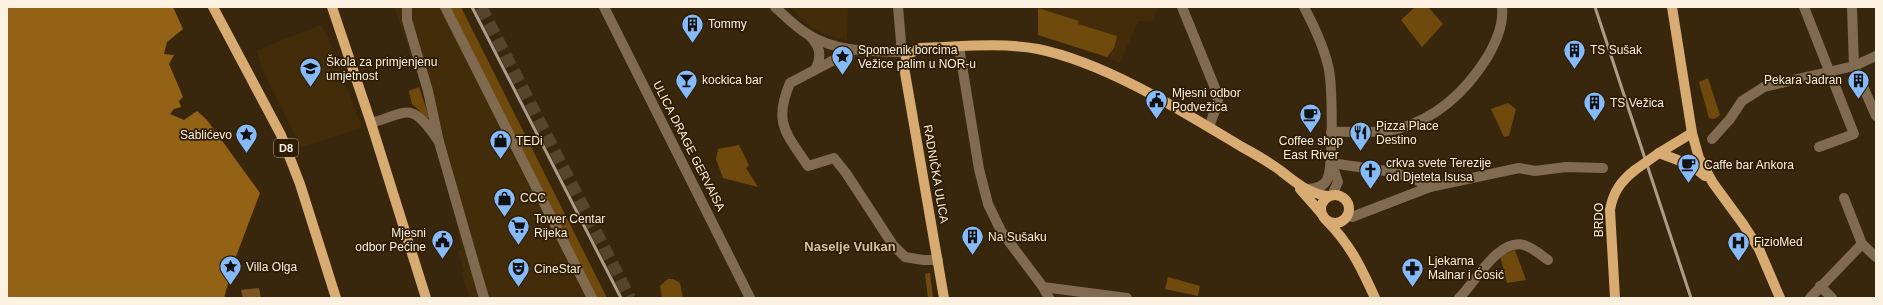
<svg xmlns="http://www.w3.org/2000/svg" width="1883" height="305" font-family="Arial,sans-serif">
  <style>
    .built { fill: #422c0a }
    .green { fill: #704a0c }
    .forest { fill: #7c5620 }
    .water { fill: #936214 }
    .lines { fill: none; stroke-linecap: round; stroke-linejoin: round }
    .highway-tunnel { stroke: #56452d; stroke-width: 12; stroke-dasharray: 12 6; stroke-linecap: butt }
    .minor { stroke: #816b50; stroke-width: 10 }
    .major { stroke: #d7ab71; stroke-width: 10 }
    .rail { stroke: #ab9d89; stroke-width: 3 }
    .major-bridge { stroke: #d7ab71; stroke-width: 10 }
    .labels { text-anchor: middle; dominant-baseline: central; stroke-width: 3.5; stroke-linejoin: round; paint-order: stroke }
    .shield { fill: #2e1d04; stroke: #bfb19f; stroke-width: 1 }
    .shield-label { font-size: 11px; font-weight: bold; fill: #fdf1e2 }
    .poi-label { font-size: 12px; fill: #fdf1e2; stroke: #2e1d04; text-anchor: start }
    .street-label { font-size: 12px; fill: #fdf1e2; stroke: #2e1d04 }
    .neighbourhood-label { font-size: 13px; font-weight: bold; fill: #d6bfa2; stroke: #2e1d04 }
  </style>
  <rect width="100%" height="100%" fill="#39270d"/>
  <g class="built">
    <path d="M394,7H450L597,298H470L461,273L464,272L458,251L462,249L423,87Z"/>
    <path d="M790,7H848L847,41L827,35L812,28Z"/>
    <path d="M1038,7H1159L1151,22L1138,21L1120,63L1107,57L1038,15Z"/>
    <path d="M321,25L327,35L362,128L301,147L260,64L257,50Z"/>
  </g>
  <g class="green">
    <path d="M450,7H461L607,298H597Z"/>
    <path d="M1415,7H1428L1443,24L1422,47L1401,20Z"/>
    <path d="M1038,8L1079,21L1078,24L1117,36L1114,48L1107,57L1038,35Z"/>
    <path d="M1708,78L1720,115L1714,119L1709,118L1699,82Z"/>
    <path d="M419,87L429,117L427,118L412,104L409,91Z"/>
    <path d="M1508,103L1516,109L1509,136L1504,137L1491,109Z"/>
    <path d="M739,145L749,165L746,168L758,187L723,178L716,159L718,149Z"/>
    <path d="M1515,250L1526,280L1507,283L1500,256Z"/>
    <path d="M930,273L933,298H928L925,274Z"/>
    <path d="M1168,277L1200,286L1198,296L1165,289Z"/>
    <path d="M668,279H673L680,283L683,298H662L660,286Z"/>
  </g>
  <path class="forest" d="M259,288L261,298H243L241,290Z"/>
  <path class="water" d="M7,7H173L183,29L167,42L164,54L174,55L169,64L183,97L179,101L181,107L174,109L170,114L184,120L197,111L207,120L260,193L234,262L224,298H7Z"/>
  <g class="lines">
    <path class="highway-tunnel" d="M481,7L630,298"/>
    <g class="minor">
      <path d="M407,7V20L428,91L439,142L484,298"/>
      <path d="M445,7L592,298"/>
      <path d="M604,7L750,298"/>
      <path d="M775,7C786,17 796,28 809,35C837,52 869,51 900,52L907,55"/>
      <path d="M898,7L901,42L900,52"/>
      <path d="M1182,7L1217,93L1218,102L1209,127"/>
      <path d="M1304,7C1314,26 1325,49 1329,70C1332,87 1334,165 1327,180C1323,187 1314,189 1306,189"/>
      <path d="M1804,7L1854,134L1819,147"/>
      <path d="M1852,7L1854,66L1876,116"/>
      <path d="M810,36C820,47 822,55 816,68"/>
      <path d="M959,47L979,169L988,204L1001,231L1043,287L1049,298"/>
      <path d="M853,50L790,83C773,123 786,133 808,166L834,158L846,173L893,245L905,257L923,260H938"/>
      <path d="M371,123C409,112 411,101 437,139"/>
      <path d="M1331,132C1353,131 1377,134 1398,129C1438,118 1467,90 1488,56C1496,42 1504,24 1502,7"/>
      <path d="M1712,139L1730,119L1742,101L1764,87L1854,66L1876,56"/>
      <path d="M1331,161L1338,164C1369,169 1403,170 1430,187"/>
      <path d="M1331,161L1338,182L1332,195"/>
      <path d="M1352,217L1430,187L1519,168L1535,171L1566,167L1603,168"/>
      <path d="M1862,244L1876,257"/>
      <path d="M1820,286L1832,298"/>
      <path d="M1043,287L1127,298"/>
      <path d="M1459,298C1475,283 1498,238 1524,245C1533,248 1540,254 1548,260"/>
      <path d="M1810,298L1862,244L1844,198"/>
    </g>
    <g class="major">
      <path d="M213,7L281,135L300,184L336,298"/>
      <path d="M332,7L371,123L426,298"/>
      <path d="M1672,7L1692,133L1699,158L1713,183L1743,224L1759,249L1780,298"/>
      <path d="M1659,153L1691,165L1705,176"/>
      <path d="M1659,153L1692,133"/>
      <path d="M1300,189L1321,213"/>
      <circle cx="1335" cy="209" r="14"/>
      <path d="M1326,220C1350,244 1361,267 1375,298"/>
      <path d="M944,298L904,67L907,55L920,48C958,47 1000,42 1038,49C1106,63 1182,111 1242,147C1255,154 1269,162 1281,171C1295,182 1309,194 1328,196"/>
      <path d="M1615,298L1610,210C1613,192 1621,181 1635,170"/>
    </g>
    <g class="rail">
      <path d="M472,7L621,298"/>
      <path d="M1595,7L1691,298"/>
    </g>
    <path class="major-bridge" d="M1635,170L1659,153"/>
  </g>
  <defs>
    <symbol id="building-pin" viewBox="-11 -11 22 30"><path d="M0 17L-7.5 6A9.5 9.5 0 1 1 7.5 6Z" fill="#85bbfb" stroke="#2e1d04"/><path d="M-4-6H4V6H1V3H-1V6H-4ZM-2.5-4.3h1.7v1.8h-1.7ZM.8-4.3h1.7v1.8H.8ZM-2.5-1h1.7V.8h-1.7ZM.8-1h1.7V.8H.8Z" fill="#111"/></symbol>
    <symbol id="sight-pin" viewBox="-11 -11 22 30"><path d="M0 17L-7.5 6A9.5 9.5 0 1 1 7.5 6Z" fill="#85bbfb" stroke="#2e1d04"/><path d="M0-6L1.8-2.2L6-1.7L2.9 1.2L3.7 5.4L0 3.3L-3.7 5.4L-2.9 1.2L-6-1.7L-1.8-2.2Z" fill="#111"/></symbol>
    <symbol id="school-pin" viewBox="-11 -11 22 30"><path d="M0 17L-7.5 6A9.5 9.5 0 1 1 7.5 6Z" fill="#85bbfb" stroke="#2e1d04"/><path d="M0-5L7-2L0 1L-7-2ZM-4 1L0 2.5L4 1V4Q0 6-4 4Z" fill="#111"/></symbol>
    <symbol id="bar-pin" viewBox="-11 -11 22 30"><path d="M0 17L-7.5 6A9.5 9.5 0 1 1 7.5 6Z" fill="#85bbfb" stroke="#2e1d04"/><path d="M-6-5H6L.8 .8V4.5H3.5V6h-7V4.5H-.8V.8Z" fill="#111"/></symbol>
    <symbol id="civic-pin" viewBox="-11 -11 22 30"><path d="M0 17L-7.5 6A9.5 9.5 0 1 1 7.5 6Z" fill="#85bbfb" stroke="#2e1d04"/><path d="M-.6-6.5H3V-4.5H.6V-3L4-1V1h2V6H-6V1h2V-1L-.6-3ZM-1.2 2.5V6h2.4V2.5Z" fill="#111"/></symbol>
    <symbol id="cafe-pin" viewBox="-11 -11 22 30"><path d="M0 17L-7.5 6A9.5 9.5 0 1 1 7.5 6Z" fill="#85bbfb" stroke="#2e1d04"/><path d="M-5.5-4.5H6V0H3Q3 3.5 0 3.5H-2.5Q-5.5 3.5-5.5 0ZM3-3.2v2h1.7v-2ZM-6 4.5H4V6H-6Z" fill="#111"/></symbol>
    <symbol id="restaurant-pin" viewBox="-11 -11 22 30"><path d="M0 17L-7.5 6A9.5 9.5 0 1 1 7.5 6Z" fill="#85bbfb" stroke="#2e1d04"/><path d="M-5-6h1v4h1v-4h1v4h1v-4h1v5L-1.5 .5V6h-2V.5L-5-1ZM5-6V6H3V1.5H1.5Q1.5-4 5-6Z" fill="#111"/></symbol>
    <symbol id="shop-pin" viewBox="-11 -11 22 30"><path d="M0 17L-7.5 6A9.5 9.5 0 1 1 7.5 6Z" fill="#85bbfb" stroke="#2e1d04"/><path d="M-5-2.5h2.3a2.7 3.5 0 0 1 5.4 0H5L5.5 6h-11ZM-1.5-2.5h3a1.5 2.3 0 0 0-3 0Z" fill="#111"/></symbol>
    <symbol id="church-pin" viewBox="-11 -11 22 30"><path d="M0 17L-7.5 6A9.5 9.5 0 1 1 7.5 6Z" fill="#85bbfb" stroke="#2e1d04"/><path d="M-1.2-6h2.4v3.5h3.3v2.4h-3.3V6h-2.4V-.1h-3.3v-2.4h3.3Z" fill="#111"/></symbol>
    <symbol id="supermarket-pin" viewBox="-11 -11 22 30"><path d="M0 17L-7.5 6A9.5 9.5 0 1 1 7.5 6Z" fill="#85bbfb" stroke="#2e1d04"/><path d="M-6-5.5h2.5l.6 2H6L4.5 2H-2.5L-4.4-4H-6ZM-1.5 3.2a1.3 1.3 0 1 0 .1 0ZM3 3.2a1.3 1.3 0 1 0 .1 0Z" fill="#111"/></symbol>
    <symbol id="hospital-pin" viewBox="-11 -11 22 30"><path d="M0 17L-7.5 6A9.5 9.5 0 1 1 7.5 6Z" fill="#85bbfb" stroke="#2e1d04"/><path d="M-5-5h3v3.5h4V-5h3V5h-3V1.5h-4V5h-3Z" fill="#111"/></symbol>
    <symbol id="pharmacy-pin" viewBox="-11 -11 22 30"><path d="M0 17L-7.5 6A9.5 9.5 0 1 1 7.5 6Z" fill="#85bbfb" stroke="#2e1d04"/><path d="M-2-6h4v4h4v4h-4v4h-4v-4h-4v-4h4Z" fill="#111"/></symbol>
    <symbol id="theatre-pin" viewBox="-11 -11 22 30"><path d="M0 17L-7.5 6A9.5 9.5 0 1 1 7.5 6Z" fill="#85bbfb" stroke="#2e1d04"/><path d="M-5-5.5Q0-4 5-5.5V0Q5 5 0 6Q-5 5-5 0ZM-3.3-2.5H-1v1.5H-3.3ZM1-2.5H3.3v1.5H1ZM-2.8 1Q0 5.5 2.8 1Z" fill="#111"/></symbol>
  </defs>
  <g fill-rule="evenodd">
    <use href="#building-pin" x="680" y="12" width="25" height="34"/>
    <use href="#building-pin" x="1562" y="38" width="25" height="34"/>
    <use href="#sight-pin" x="830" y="44" width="25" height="34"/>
    <use href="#school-pin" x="298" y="56" width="25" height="34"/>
    <use href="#bar-pin" x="674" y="68" width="25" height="34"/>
    <use href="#building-pin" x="1846" y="68" width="25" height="34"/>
    <use href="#civic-pin" x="1144" y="88" width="25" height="34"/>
    <use href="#building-pin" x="1582" y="90" width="25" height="34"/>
    <use href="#cafe-pin" x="1298" y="102" width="25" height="34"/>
    <use href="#restaurant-pin" x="1348" y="120" width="25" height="34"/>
    <use href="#sight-pin" x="234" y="122" width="25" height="34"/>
    <use href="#shop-pin" x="488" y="128" width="25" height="34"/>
    <use href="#cafe-pin" x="1676" y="152" width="25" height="34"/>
    <use href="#church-pin" x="1358" y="158" width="25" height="34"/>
    <use href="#shop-pin" x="492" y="186" width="25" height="34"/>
    <use href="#supermarket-pin" x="506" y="214" width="25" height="34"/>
    <use href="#building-pin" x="960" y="224" width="25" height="34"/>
    <use href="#civic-pin" x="430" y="228" width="25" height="34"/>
    <use href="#hospital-pin" x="1726" y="230" width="25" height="34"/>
    <use href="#sight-pin" x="218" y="254" width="25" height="34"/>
    <use href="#pharmacy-pin" x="1400" y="256" width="25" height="34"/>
    <use href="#theatre-pin" x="506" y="256" width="25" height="34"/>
  </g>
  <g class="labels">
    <rect class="shield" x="274" y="139" width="24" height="18" rx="3"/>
    <g class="shield-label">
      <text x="286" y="148">D8</text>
    </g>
    <g class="poi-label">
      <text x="708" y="24">Tommy</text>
      <text x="858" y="50">Spomenik borcima<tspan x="858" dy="14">Vežice palim u NOR-u</tspan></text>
      <text x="1590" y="50">TS Sušak</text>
      <text x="326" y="62">Škola za primjenjenu<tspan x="326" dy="14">umjetnost</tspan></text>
      <text x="702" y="80">kockica bar</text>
      <text x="1842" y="80" text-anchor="end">Pekara Jadran</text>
      <text x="1172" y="93">Mjesni odbor<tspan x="1172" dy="14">Podvežica</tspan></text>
      <text x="1610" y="103">TS Vežica</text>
      <text x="1376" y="126">Pizza Place<tspan x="1376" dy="14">Destino</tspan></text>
      <text x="232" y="135" text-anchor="end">Sablićevo</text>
      <text x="516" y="141">TEDi</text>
      <text x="1311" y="141" text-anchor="middle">Coffee shop<tspan x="1311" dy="14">East River</tspan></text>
      <text x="1386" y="163">crkva svete Terezije<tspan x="1386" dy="14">od Djeteta Isusa</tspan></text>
      <text x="1704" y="165">Caffe bar Ankora</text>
      <text x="520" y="198">CCC</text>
      <text x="534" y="219">Tower Centar<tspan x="534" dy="14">Rijeka</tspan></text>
      <text x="426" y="233" text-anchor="end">Mjesni<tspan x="426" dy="14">odbor Pećine</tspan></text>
      <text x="988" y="237">Na Sušaku</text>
      <text x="1754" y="242">FizioMed</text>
      <text x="1428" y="261">Ljekarna<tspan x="1428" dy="14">Malnar i Ćosić</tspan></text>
      <text x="246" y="267">Villa Olga</text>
      <text x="534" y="269">CineStar</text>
    </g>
    <g class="street-label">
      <text transform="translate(689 146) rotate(63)">ULICA DRAGE GERVAISA</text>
      <text transform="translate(936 174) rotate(80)">RADNIČKA ULICA</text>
      <text transform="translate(1599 220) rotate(-90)">BRDO</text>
    </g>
    <g class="neighbourhood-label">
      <text x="850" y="246">Naselje Vulkan</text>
    </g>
  </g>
  <rect width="1883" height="305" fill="none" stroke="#fdf1e2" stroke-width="16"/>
</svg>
